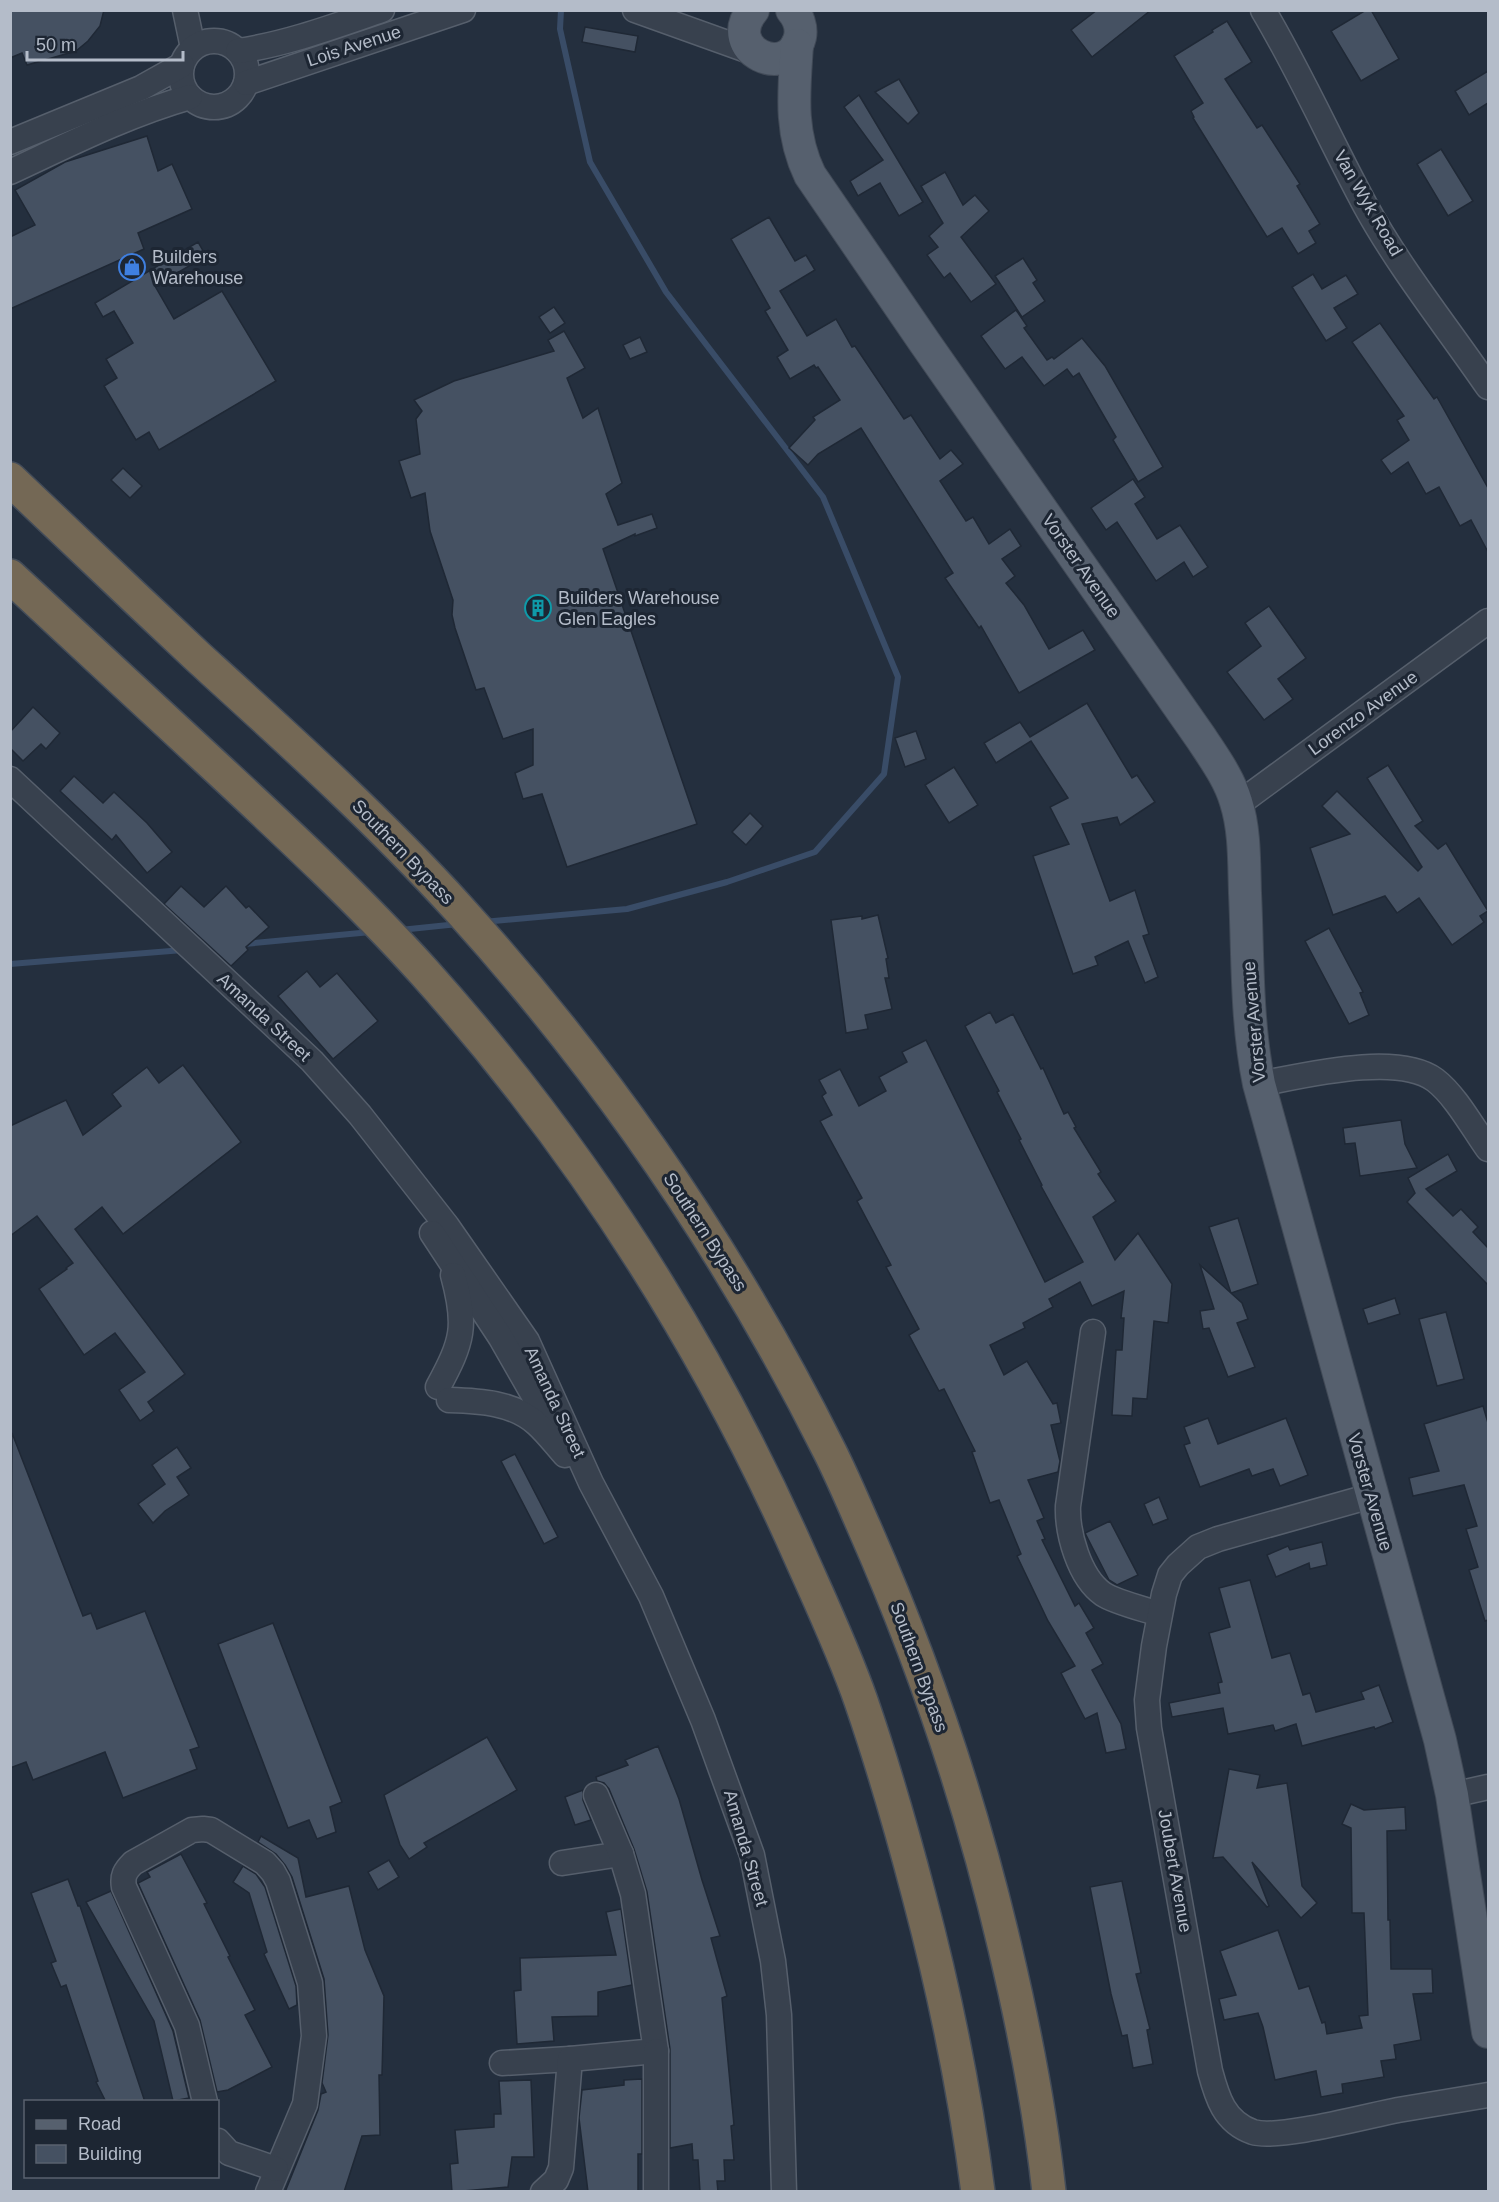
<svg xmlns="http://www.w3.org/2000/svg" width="1499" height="2202" font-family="Helvetica,sans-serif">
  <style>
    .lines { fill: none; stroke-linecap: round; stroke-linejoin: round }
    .stream { stroke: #394c67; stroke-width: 6 }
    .building { fill: #455162; stroke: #1f2835; stroke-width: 1.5 }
    .minor-casing { stroke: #565f6c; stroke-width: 27 }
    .major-casing { stroke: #414a57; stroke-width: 34 }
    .highway-casing { stroke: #434c59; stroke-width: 36 }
    .minor { stroke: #38414e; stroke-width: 24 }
    .major { stroke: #56606e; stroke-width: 32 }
    .highway { stroke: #746855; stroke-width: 33 }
    .labels { text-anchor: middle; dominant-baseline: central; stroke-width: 6; stroke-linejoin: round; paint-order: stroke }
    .street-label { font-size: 18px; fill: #b4bcc9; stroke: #1d2633 }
    .poi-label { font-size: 18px; fill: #b4bcc9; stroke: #1d2633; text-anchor: start }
  </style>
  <rect width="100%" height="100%" fill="#242f3e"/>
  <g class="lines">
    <g class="stream">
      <path d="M483,922L627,909L727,882L815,852L884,774L898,677L823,497L666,292L590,162L560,29L561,10"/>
      <path d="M400,930L458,924"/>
      <path d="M244,944L371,932"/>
      <path d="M10,964L183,950"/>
    </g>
  </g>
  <g class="building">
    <path d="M10,10H104L100,26L88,41L76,51L27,65L22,53L10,58Z"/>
    <path d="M1097,10H1151L1092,57L1071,30Z"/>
    <path d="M1366,10H1371L1399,59L1361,81L1331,31Z"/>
    <path d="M1227,21L1252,62L1225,79L1257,128L1262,125L1300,184L1297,186L1320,224L1309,231L1316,243L1298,254L1282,228L1267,237L1193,118L1194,117L1191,111L1203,103L1174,56L1213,32L1212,30Z"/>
    <path d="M585,27L638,36L635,52L582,42Z"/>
    <path d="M1488,71V103L1469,115L1455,91Z"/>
    <path d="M899,79L919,113L908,124L875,92Z"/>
    <path d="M859,95L923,202L899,216L880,183L858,196L850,181L883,160L844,107Z"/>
    <path d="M147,136L158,171L172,164L192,209L138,233L144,249L10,309V237L35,225L15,190L65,162Z"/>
    <path d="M1441,149L1473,201L1448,216L1417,164Z"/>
    <path d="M945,172L963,205L975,195L989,211L961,237L996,284L971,302L950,273L944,278L927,255L938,247L929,236L943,223L921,186Z"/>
    <path d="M769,217L795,261L806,255L815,270L780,291L807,336L836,319L852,347L855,346L904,419L911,415L940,459L951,450L963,464L940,481L966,521L973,517L989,544L1010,529L1021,546L1002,559L1015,576L1006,583L1024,605L1049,649L1083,630L1095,650L1019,693L981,626L979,628L945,578L953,573L861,428L818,454L808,465L789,448L815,420L813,417L840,400L818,367L816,368L814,365L790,379L777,357L788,350L765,311L770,308L731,239Z"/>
    <path d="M198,242L206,256L155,286L174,319L222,291L276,381L159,450L149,432L136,440L104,386L117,378L106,359L133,343L114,311L103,317L95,303Z"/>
    <path d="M1023,258L1037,280L1033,283L1045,301L1022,317L995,276Z"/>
    <path d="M1313,274L1322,289L1346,275L1358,294L1334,308L1347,328L1326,341L1292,287Z"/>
    <path d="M554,307L565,323L550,333L539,317Z"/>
    <path d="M1016,310L1027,326L1024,328L1047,360L1052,357L1054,359L1082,338L1105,366L1163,467L1138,482L1113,440L1116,437L1079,373L1073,377L1067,369L1044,386L1022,357L1005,369L981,336Z"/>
    <path d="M1380,323L1434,399L1437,397L1488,488V552L1471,520L1460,526L1439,487L1426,494L1408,462L1391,474L1381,460L1409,440L1397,420L1404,416L1352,342Z"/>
    <path d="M564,331L585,368L567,378L583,418L598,408L622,483L606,494L618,525L652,514L657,528L635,536V534L603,549L697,824L567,867L542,794L523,799L515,773L533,765V729L503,739L484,688L476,690L455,628L452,615L453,600L430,531L425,493L411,498L399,461L420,454L416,419L422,411L414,400L454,381L554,351L548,340Z"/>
    <path d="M640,337L647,352L630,359L623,345Z"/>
    <path d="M123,468L142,486L130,498L111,480Z"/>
    <path d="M1133,479L1145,497L1135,504L1157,539L1180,525L1208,567L1193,577L1184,562L1156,581L1117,522L1106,530L1091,508Z"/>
    <path d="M1269,606L1306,658L1278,679L1293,699L1264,720L1227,672L1261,646L1245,623Z"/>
    <path d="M1087,703L1132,778L1137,775L1155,802L1120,825L1117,817L1082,824L1110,901L1135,890L1149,934L1143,936L1158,977L1145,983L1128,941L1095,957L1098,965L1073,974L1033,856L1069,844L1050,807L1068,798L1031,741L996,763L984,743L1020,722L1030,737Z"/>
    <path d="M33,707L60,733L46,749L41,744L23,761L10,748V732Z"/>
    <path d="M916,731L926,759L905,767L895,738Z"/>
    <path d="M1388,765L1423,821L1415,826L1438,849L1446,843L1488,911L1480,916L1484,922L1452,945L1419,898L1397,913L1385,896L1333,915L1310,848L1350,834L1322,806L1337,791L1418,871L1422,867L1367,778Z"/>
    <path d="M954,767L978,805L949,823L925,785Z"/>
    <path d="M74,776L103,803L114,792L147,823L172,852L147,873L116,835L112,840L60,791Z"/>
    <path d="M750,813L763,826L746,845L732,832Z"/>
    <path d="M181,886L204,907L226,886L246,908L249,906L269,927L246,947L248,950L231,966L164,904Z"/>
    <path d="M878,915L888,958L886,959L889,978H885L892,1009L865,1015L868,1029L846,1033L831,920L862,916V919Z"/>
    <path d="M1329,928L1363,992L1360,993L1369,1015L1349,1024L1305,941Z"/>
    <path d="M307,971L320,987L337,973L378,1021L333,1059L278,996Z"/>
    <path d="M990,1012L996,1023L1013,1014L1041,1069L1043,1068L1064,1114L1068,1112L1076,1127L1074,1128L1101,1172L1098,1174L1116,1201L1093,1217L1115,1260L1138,1233L1172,1284L1168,1323L1154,1321L1147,1399L1133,1398L1132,1416L1112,1415L1116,1350H1122L1124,1318H1121L1124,1291L1092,1306L1080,1282L1049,1299L1053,1307L1023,1323L1025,1328L990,1345L1004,1375L1027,1361L1053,1404L1057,1403L1061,1423L1051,1425L1060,1461L1058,1472L1028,1480L1044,1518L1037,1521L1045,1539L1042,1540L1075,1606L1079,1603L1094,1628L1086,1633L1103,1664L1092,1670L1121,1724L1126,1749L1106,1753L1097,1713L1085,1719L1061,1673L1075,1666L1048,1621L1017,1556L1021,1554L999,1500L990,1503L972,1452L975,1451L944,1389L939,1391L909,1335L919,1329L886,1267L891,1265L857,1201L862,1198L820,1121L832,1115L822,1096L826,1093L819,1080L840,1069L859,1106L886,1091L879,1077L907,1062L902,1052L926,1040L1045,1282L1083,1262L1041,1186L1042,1185L1019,1140L1021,1139L997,1092L999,1091L965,1026Z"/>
    <path d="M183,1065L241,1142L123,1234L102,1207L75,1229L185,1374L148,1402L154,1411L140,1421L119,1390L145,1372L115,1333L84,1355L39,1289L67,1269L66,1268L73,1263L37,1216L10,1236V1126L66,1100L83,1135L121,1106L112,1094L147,1067L159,1083Z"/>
    <path d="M1401,1120L1405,1144L1417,1168L1360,1176L1355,1143L1345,1144L1343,1128Z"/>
    <path d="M1448,1154L1457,1171L1426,1189L1453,1216L1461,1209L1478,1227L1473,1232L1488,1248V1285L1407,1202L1415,1193L1408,1178Z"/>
    <path d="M1238,1218L1258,1284L1231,1293L1242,1303L1248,1319L1237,1323L1255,1367L1228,1377L1209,1328L1203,1329L1200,1311L1214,1309L1200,1265L1231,1293L1209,1227Z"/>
    <path d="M1395,1298L1400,1314L1368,1324L1363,1309Z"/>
    <path d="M1446,1312L1464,1379L1437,1386L1419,1319Z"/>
    <path d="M1483,1406L1488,1423V1620L1485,1621L1469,1570L1478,1567L1466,1529L1477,1526L1464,1485L1413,1496L1409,1478L1439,1471L1424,1424Z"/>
    <path d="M1208,1418L1218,1444L1286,1418L1308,1475L1280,1486L1273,1469L1252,1476L1249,1469L1200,1487L1184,1445L1190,1443L1184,1427Z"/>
    <path d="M12,1433L83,1616L91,1613L97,1629L145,1611L199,1747L190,1750L197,1769L123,1798L105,1752L33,1780L26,1762L10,1768Z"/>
    <path d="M177,1447L191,1468L177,1477L189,1495L165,1511L153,1523L138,1504L165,1484L152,1465Z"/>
    <path d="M515,1454L558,1537L544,1544L501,1461Z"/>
    <path d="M1159,1497L1168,1519L1153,1525L1144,1504Z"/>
    <path d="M1110,1521L1138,1575L1117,1585L1109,1580L1085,1533Z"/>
    <path d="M1322,1542L1327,1565L1310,1569L1309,1563L1276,1577L1267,1555L1288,1546L1290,1550Z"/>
    <path d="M1250,1580L1272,1658L1290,1653L1303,1695L1310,1693L1316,1712L1364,1699L1361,1692L1379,1685L1393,1722L1375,1729L1374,1727L1302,1746L1296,1724L1275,1731L1273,1725L1228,1734L1223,1708L1172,1717L1169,1703L1220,1693L1218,1683L1222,1682L1209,1633L1230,1627L1219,1588Z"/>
    <path d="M273,1623L342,1802L330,1807L336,1832L317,1839L309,1820L288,1828L218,1644Z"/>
    <path d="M487,1737L517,1790L424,1843L427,1847L409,1859L400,1845L384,1795Z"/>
    <path d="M658,1746L679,1799L702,1880L720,1936L711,1938L727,1996L722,1998L734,2125L731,2126L734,2160H724L725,2181H717L718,2192H700L698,2160H693L692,2144L670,2148V2049L647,1892L634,1849L609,1789L604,1783L597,1781L596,1777L628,1765L625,1760Z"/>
    <path d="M1229,1769L1260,1775L1257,1788L1287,1783L1302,1886L1317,1903L1301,1918L1252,1862L1269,1906L1267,1907L1223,1857L1213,1858Z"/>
    <path d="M583,1790V1800L591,1820L575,1825L565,1797Z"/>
    <path d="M1351,1804L1364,1810L1405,1807L1406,1830L1387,1831L1388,1920H1390L1391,1969H1432L1433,1993L1413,1994L1421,2040L1394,2045L1396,2059L1381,2061L1384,2077L1342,2084L1343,2093L1321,2097L1316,2071L1275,2080L1263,2027L1258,2013L1224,2020L1219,1999L1236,1995L1220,1951L1278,1930L1299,1989L1309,1986L1322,2023L1325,2022L1327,2034L1362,2028L1359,2016L1368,2015L1364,1913H1352L1351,1828L1342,1824Z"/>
    <path d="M261,1836L298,1858L306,1897L349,1886L365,1950L384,1996L382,2075H379L380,2135L362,2136L344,2192H285L318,2110L321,2094L326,2092L322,2083L328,2035L324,1979L292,1877L285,1865L276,1854L258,1842Z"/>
    <path d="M181,1854L207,1903L204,1904L230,1956L228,1957L255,2010L245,2015L272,2067L228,2090L217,2092L200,2020L138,1883L150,1877L147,1872Z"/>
    <path d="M389,1860L399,1877L378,1890L368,1872Z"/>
    <path d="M243,1866L256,1874L265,1887L296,1986L297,2005L289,2009L264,1954L267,1952L249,1893L233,1882Z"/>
    <path d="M68,1879L78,1906H80L145,2102H106L96,2082L98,2081L66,1985L61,1987L51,1963L56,1961L31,1893Z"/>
    <path d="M1122,1881L1141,1973L1136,1974L1150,2029L1147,2030L1153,2064L1133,2068L1127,2035L1122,2036L1111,1994L1090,1887Z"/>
    <path d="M111,1891L173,2031L189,2098L173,2101L154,2021L86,1902Z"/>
    <path d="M621,1909L632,1985L598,1992V2016L552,2017L554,2041L517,2044L514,1991L521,1990L520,1958L616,1955L606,1912Z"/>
    <path d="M642,2079V2154H638V2192H588L579,2118L582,2090L624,2085V2080Z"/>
    <path d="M531,2080L534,2157H512L508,2187L452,2192L450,2164L458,2163L455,2130L494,2127V2114H501L499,2081Z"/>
  </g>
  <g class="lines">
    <defs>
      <g id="minor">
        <path d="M185,10L193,48"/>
        <path d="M635,10L755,53"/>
        <path d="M1263,10C1301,74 1330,140 1365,205C1400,269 1447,327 1488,387"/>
        <circle cx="214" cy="74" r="33"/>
        <path d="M238,51C287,44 335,26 382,10"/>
        <path d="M246,83L463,10"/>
        <path d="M10,142L141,88L182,65"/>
        <path d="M10,172C70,144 127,115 190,97"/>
        <path d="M10,779L312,1061L360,1115L447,1226L527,1341L591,1483L651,1596L703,1720L752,1855L773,1961L779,2015L784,2192"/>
        <path d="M1237,805L1488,621"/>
        <path d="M1259,1084C1303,1076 1397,1052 1435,1080C1455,1095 1473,1128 1488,1149"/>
        <path d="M432,1233L501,1338L545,1415"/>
        <path d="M1093,1332L1068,1506C1067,1533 1079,1577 1103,1594C1115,1602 1144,1609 1159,1614"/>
        <path d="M438,1387C463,1341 467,1326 453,1275"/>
        <path d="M449,1400C479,1401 513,1402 537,1424C547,1433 556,1445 565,1455"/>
        <path d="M1371,1496L1218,1539L1198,1547L1178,1565L1170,1575L1164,1594L1154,1646L1147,1700L1149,1728L1210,2071C1217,2097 1224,2122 1253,2132C1278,2140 1367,2116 1398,2110C1428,2105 1458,2100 1488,2095"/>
        <path d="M1452,1795L1488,1787"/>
        <path d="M562,1863L621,1854"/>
        <path d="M502,2063L570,2059"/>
        <path d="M205,2102L187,2026L124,1887C122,1876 125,1871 133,1863L192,1830L203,1829L211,1830L265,1863L273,1872L278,1881L310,1983L314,2036L305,2104L268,2192"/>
        <path d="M218,2141L229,2153L276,2169"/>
        <path d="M543,2192L556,2180L561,2168L570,2059L656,2051L633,1894L621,1854L596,1795"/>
        <path d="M656,2192V2051"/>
      </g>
      <g id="major">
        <path d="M753,10C720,50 789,82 800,37C802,27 798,17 792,10"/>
        <path d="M797,45C794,91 789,132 810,175L925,343L1201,738C1214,758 1229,778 1236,802C1245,830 1244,863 1245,893C1248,956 1246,1021 1259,1084L1440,1740L1452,1795L1488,2032"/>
      </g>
      <g id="highway">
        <path d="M10,479C73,539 135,598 198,657C287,738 377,819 458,908C606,1071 732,1255 830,1452C842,1476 853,1502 864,1527C924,1663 971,1803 1005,1948C1024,2028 1040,2109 1049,2192"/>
        <path d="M10,576C79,640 148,704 217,768C288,834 359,900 424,972C580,1146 707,1345 801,1558C822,1605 844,1652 861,1701C883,1765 902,1831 919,1896C945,1994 965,2092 978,2192"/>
      </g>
    </defs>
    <use href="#minor" class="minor-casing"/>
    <use href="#major" class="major-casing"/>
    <use href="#highway" class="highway-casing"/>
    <use href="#minor" class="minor"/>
    <use href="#major" class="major"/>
    <use href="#highway" class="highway"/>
  </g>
  <defs>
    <symbol id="shop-ring" viewBox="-11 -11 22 22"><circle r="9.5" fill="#1d2633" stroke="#3f7fe0" stroke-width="1.5"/><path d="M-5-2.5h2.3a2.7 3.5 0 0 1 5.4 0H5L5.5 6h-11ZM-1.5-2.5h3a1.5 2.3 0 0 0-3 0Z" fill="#3f7fe0"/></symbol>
    <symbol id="building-ring" viewBox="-11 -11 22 22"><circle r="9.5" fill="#1d2633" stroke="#0f9aa8" stroke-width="1.5"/><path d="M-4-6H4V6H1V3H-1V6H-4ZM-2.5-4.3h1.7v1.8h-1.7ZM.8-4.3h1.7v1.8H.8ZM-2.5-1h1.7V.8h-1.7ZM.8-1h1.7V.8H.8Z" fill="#0f9aa8"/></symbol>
  </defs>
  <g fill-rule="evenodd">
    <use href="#shop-ring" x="117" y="252" width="30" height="30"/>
    <use href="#building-ring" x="523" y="593" width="30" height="30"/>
  </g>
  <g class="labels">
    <g class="street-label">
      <text transform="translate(354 46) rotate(-18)">Lois Avenue</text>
      <text transform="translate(1368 203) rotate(60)">Van Wyk Road</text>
      <text transform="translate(1081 566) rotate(55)">Vorster Avenue</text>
      <text transform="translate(1363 713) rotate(-36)">Lorenzo Avenue</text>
      <text transform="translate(403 852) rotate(46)">Southern Bypass</text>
      <text transform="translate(264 1017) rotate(43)">Amanda Street</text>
      <text transform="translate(1254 1022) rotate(-95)">Vorster Avenue</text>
      <text transform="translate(705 1232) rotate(57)">Southern Bypass</text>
      <text transform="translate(555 1402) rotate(65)">Amanda Street</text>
      <text transform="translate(1370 1492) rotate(74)">Vorster Avenue</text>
      <text transform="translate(919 1667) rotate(70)">Southern Bypass</text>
      <text transform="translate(746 1848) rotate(74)">Amanda Street</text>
      <text transform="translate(1175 1871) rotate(80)">Joubert Avenue</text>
    </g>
    <g class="poi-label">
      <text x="152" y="257">Builders<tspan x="152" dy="21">Warehouse</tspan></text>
      <text x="558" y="598">Builders Warehouse<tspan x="558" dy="21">Glen Eagles</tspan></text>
    </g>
  </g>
  <rect width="1499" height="2202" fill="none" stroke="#b4bcc9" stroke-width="24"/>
  <rect x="24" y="2100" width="195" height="78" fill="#1d2633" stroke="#59626f" stroke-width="1.5"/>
  <rect x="36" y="2120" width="30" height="9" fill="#56606e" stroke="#59626f" stroke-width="1.5"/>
  <text x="78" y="2130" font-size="18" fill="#b4bcc9">Road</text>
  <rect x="36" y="2145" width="30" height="18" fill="#455162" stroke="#59626f" stroke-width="1.5"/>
  <text x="78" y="2160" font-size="18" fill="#b4bcc9">Building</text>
  <path d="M27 51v9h156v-9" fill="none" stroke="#b4bcc9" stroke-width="3"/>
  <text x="36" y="51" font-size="18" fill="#b4bcc9" stroke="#1d2633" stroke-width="4.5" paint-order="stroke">50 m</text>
</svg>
